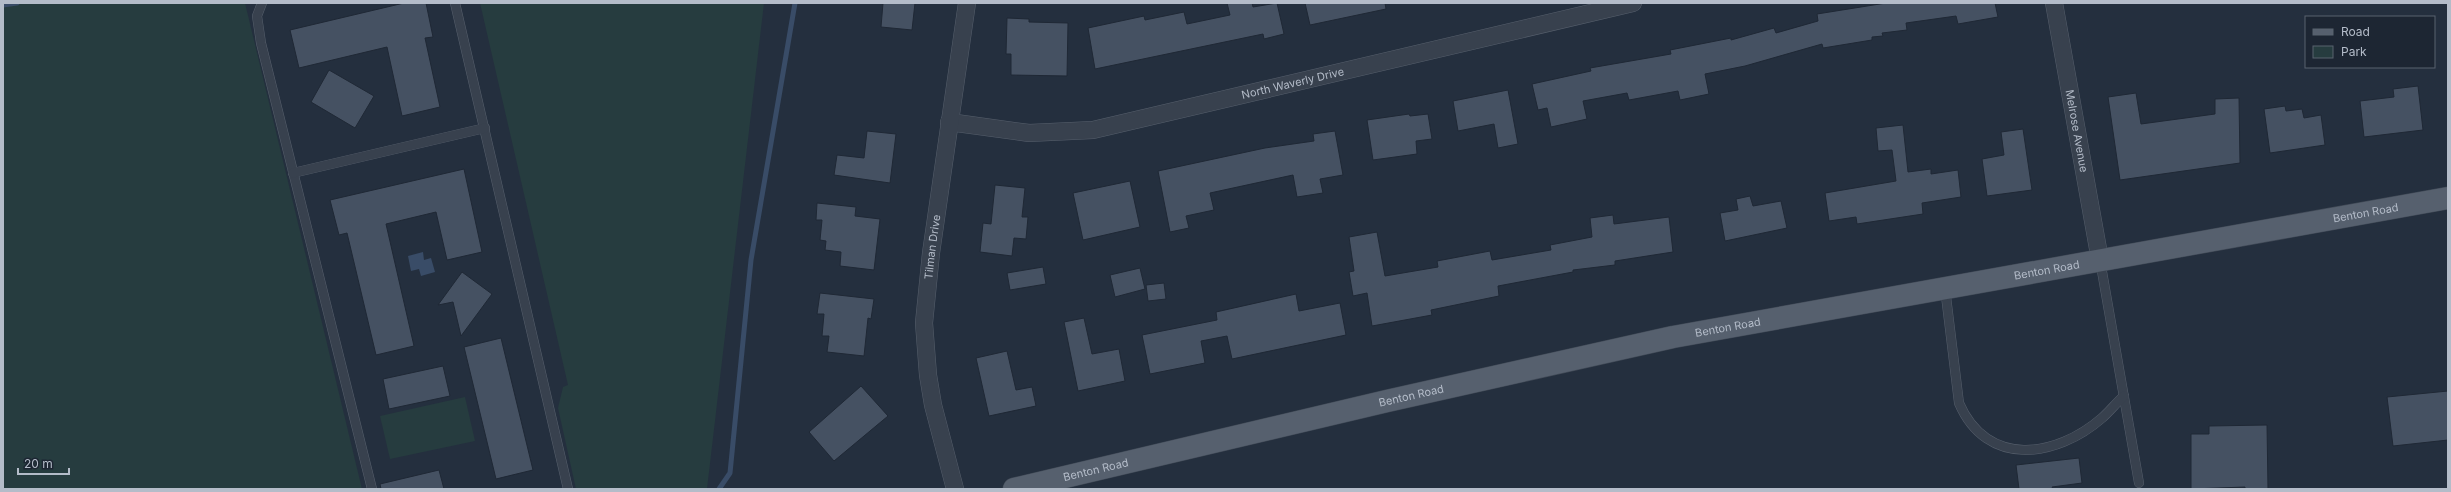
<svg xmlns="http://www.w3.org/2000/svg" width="2451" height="492" font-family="Inter,sans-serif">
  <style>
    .green { fill: #263c3f }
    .water { fill: #394c67 }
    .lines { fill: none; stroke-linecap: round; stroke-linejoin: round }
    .stream { stroke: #394c67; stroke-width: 5 }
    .building { fill: #455162; stroke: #1f2835 }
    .service-casing { stroke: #565f6c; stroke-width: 10 }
    .minor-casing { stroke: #565f6c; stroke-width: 18 }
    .primary-casing { stroke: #414a57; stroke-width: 23 }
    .service { stroke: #38414e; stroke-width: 9 }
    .minor { stroke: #38414e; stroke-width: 17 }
    .primary { stroke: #56606e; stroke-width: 22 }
    .labels { text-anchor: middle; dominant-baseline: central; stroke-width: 3; stroke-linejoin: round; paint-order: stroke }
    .street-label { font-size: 11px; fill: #b4bcc9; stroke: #1d2633 }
  </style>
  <rect width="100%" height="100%" fill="#242f3e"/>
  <g class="green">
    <path d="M14,3H245L362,489H3V5Z"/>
    <path d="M480,3H764L707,489H576L558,408L563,387L568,385Z"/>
    <path d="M465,397L475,441L390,459L380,416Z"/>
  </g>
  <path class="water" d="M423,252L424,260L431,258L435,272L421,276L419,269L411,271L408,256Z"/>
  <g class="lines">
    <g class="stream">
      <path d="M3,5L17,3"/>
      <path d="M719,489L730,473L751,260L795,3"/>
    </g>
  </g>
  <g class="building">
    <path d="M404,3H426L433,37L425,38L440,107L402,116L387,47L299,68L290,30Z"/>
    <path d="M883,3H915L912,30L881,27Z"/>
    <path d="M1227,3H1252L1253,7L1277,3L1284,34L1264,39L1263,34L1095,69L1088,28L1144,16L1145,20L1184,12L1187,24L1230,15Z"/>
    <path d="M1305,3H1385L1386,9L1310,25Z"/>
    <path d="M1886,3H1995L1998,17L1958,24L1956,16L1906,23L1907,30L1882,33L1883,36L1872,37V40L1823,48L1822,44L1745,66L1705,74L1709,94L1680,100L1678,91L1629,100L1627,93L1583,101L1587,119L1551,127L1547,108L1538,110L1532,84L1591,71L1590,68L1671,54L1670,50L1731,38V40L1774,28L1776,33L1818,21L1817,14Z"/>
    <path d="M1007,18L1029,19V22L1068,23L1067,76L1011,75V54H1006Z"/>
    <path d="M329,70L374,96L355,128L311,102Z"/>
    <path d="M2418,86L2423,130L2364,137L2360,101L2394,97L2393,89Z"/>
    <path d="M1508,90L1518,144L1498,148L1494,124L1458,131L1453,101Z"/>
    <path d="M2136,93L2141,124L2215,114V99L2239,98L2240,163L2120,180L2108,97Z"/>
    <path d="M2285,106L2286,111L2302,109L2304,118L2321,115L2325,145L2270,153L2264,109Z"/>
    <path d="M1409,114L1410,116L1428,114L1432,139L1416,141L1417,154L1373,160L1367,120Z"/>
    <path d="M1903,125L1908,172L1931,169V174L1958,170L1961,197L1922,203L1923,214L1857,224L1856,217L1829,221L1825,193L1896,181L1892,150L1878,151L1876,128Z"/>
    <path d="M2023,129L2032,190L1987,196L1982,159L2004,155L2001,132Z"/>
    <path d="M867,131L896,134L890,183L834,175L837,155L864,158Z"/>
    <path d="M1335,131L1343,175L1320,179L1323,193L1297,197L1293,175L1210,193L1214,210L1186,216L1189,228L1170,232L1158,171L1265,148L1314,141L1313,134Z"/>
    <path d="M464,169L482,252L447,260L436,212L386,224L414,346L376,355L347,233L339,235L330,200Z"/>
    <path d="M1130,181L1140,227L1083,240L1073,193Z"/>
    <path d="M995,185L1025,188L1022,217H1028L1026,239L1014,238L1012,256L980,252L983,223L991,224Z"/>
    <path d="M1750,196L1753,206L1781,201L1787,228L1725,241L1720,213L1738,210L1736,199Z"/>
    <path d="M817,203L856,207L855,216L880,219L874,270L840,266L841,252L825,250L826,241L820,240L822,220H816Z"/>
    <path d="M1613,215L1614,224L1669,217L1673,252L1615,261V265L1573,270V272L1498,286L1499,296L1431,310L1432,315L1372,326L1367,293L1353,296L1349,272L1354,271L1349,237L1377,232L1385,276L1438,267L1437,261L1490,251L1492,260L1551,250L1550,245L1592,237L1590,218Z"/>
    <path d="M1043,267L1046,284L1010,290L1007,273Z"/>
    <path d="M1140,268L1145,289L1115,297L1110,275Z"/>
    <path d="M462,272L492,294L461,336L453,302L438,305Z"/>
    <path d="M1164,283L1166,299L1148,301L1146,285Z"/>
    <path d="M820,293L874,299L871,319L868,318L864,356L827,352L829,336H822L824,314H817Z"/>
    <path d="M1296,294L1299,311L1340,303L1346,335L1232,359L1227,336L1201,341L1205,363L1150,374L1142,335L1217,320L1216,312Z"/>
    <path d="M1084,318L1092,354L1119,349L1125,381L1078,391L1064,322Z"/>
    <path d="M501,338L533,470L496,479L464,347Z"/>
    <path d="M1007,351L1016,390L1032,387L1036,406L989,416L976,358Z"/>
    <path d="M443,366L450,396L389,409L383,379Z"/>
    <path d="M861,386L888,416L834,461L809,432Z"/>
    <path d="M2448,391V440L2393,446L2387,397Z"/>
    <path d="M2267,425L2268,489H2245V487L2191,489V434H2209V426Z"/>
    <path d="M2079,458L2082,483L2052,487L2053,489H2019L2016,465Z"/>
    <path d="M439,470L444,489H381L380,484Z"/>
  </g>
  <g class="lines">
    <defs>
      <g id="service">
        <path d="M262,3L257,16L261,43L372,489"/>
        <path d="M455,3L568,489"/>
        <path d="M293,173L485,128"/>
        <path d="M2100,260L2139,483"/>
        <path d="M1945,288L1959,403C1987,468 2056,458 2102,418C2110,411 2116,403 2124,396"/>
      </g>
      <g id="minor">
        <path id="s1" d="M2054,3L2100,260"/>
        <path id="s2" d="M949,122L1029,133L1093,130L1633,3"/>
        <path id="s3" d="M955,489L933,405L928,375L924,323L931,253L967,3"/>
      </g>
      <g id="primary">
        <path id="s4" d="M1014,489L1387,401L1673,337L2448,198"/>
      </g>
    </defs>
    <use href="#service" class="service-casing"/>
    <use href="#minor" class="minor-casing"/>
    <use href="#primary" class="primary-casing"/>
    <use href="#service" class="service"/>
    <use href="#minor" class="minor"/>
    <use href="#primary" class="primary"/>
  </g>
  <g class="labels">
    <g class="street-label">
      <text stroke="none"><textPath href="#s2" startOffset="350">North Waverly Drive</textPath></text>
      <text stroke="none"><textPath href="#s1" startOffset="130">Melrose Avenue</textPath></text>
      <text stroke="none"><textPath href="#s4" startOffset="1380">Benton Road</textPath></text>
      <text stroke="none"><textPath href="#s3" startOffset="246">Tilman Drive</textPath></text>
      <text stroke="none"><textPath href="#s4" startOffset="1056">Benton Road</textPath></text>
      <text stroke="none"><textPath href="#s4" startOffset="732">Benton Road</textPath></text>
      <text stroke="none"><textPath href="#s4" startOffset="408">Benton Road</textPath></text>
      <text stroke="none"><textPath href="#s4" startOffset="84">Benton Road</textPath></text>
    </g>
  </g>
  <rect width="2451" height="492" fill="none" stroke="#b4bcc9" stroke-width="8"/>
  <rect x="2305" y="16" width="130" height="52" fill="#1d2633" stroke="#59626f"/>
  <rect x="2313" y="29" width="20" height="6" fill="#56606e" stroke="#59626f"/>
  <text x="2341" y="36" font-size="12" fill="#b4bcc9">Road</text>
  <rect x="2313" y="46" width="20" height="12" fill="#263c3f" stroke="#59626f"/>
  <text x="2341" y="56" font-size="12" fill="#b4bcc9">Park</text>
  <path d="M18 468v6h51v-6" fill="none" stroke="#b4bcc9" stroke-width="2"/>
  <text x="24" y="468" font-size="12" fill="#b4bcc9" stroke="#1d2633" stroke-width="3" paint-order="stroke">20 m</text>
</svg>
